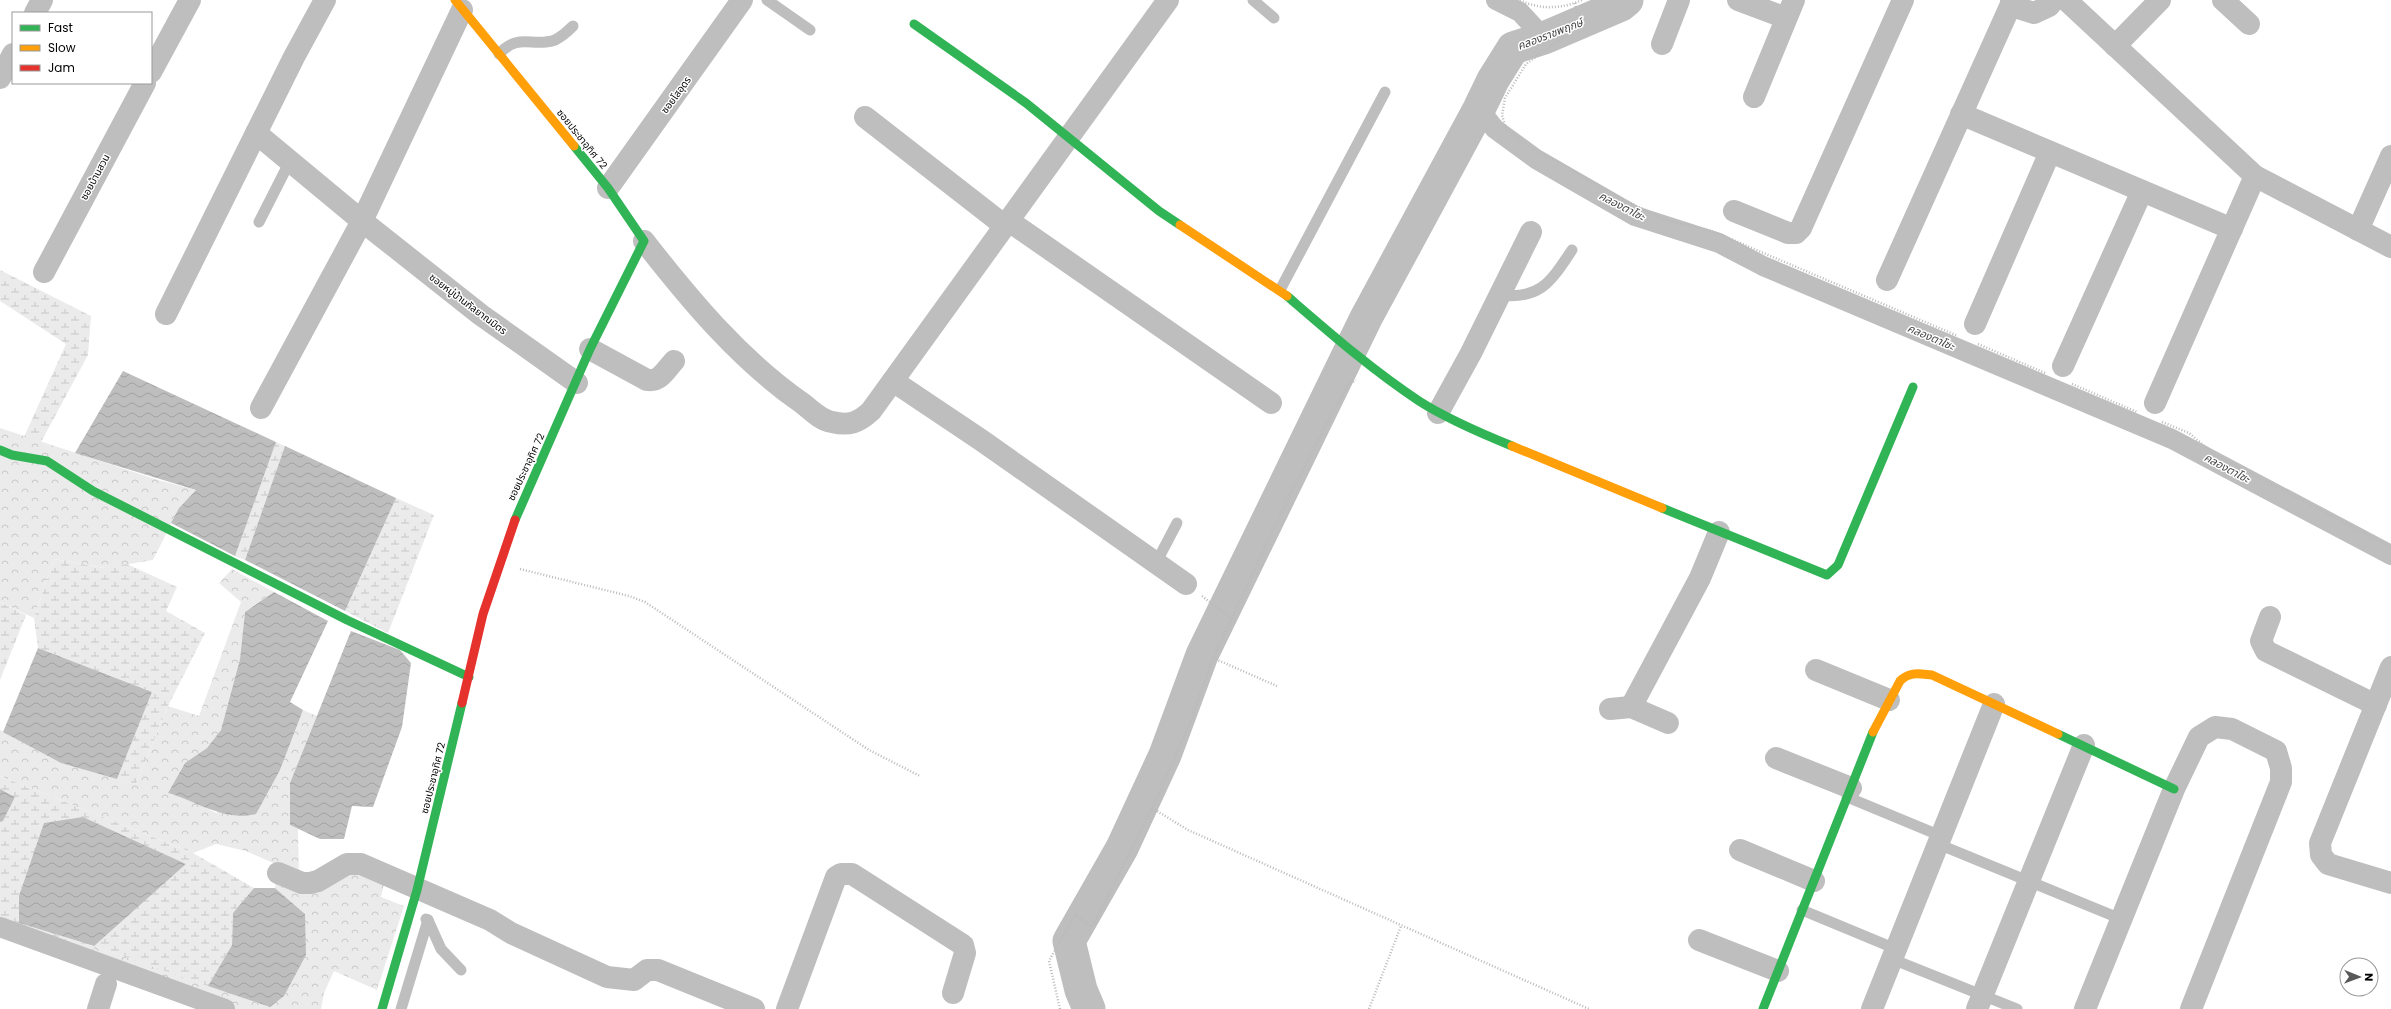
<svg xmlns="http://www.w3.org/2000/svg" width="2391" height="1009" font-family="Poppins,'Noto Sans Thai',sans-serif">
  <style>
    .forest { fill: url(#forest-crowns) }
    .wetland { fill: url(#wetland-marsh); fill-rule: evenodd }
    .water { fill: url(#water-waves) }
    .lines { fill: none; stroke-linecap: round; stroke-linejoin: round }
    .canal { stroke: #bebebe; stroke-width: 20 }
    .river { stroke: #bebebe; stroke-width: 33 }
    .path { stroke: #b9b9b9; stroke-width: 2.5; stroke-dasharray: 1 2; stroke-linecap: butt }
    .lane { stroke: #bebebe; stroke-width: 11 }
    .street { stroke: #bebebe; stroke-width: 22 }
    .fast { stroke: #30b455; stroke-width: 9 }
    .slow { stroke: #ff9f0a; stroke-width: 9 }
    .jam { stroke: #e5322d; stroke-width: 9 }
    .labels { text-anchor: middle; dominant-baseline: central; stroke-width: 3; stroke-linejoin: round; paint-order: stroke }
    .street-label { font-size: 10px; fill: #000; stroke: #fff }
    .water-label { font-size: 11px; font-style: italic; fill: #434343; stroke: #fff }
  </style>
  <defs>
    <pattern id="forest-crowns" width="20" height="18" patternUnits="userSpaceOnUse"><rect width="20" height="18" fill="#ebebeb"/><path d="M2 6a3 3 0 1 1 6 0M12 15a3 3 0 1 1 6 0" fill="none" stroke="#c8c8c8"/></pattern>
    <pattern id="wetland-marsh" width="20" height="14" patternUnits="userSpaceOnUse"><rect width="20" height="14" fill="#ebebeb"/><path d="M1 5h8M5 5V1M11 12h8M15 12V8" fill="none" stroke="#c8c8c8"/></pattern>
    <pattern id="water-waves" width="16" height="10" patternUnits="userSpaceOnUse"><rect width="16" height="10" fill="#bebebe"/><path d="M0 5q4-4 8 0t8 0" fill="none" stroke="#a2a2a2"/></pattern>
  </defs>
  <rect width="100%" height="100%" fill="#fff"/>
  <g class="forest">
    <path d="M0,428L158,480L196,490L179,508L153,560L105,568L54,559L34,618L0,602Z"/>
    <path d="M232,569L274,592L245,612L240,659L221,730L207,748L185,763L168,793L187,798L216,813L280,770L303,710L317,716L290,783V825L298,829L299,877L388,868L381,897L404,906L377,990L334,971L324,993L321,1009H211L93,968L94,946L270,1007L305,914L275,888L278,865L246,851L216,844L193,853L0,776V730L61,763L136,784L168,706L199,716L241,602L219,583Z"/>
  </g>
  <g class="wetland">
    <path d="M0,270L91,316L88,355L41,442L24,437L66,344L0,301Z"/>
    <path d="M276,442L285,446L245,560L235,556Z"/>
    <path d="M396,498L434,515L388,633L345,611Z"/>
    <path d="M54,559L104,568L127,564L177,587L166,611L205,633L168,706L136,784L117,779L152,692L38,648L34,618Z"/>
    <path d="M0,602L26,615L0,680Z"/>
    <path d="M0,776L193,853L254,888L233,913L232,945L208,986L94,946L93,968L0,935V822L3,821L15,797L0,789ZM83,817L186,864L93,946L19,923Z"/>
  </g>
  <g class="water">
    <path d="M123,371L276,442L235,556L171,523L179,508L196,490L75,453Z"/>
    <path d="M285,446L396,498L345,611L245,560Z"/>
    <path d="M274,592L328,621L290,702L303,710L280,770L256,814C224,822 197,801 168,793L185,763L207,748L221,730L240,659L245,612Z"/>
    <path d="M351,631L400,650L411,663L402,727L373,807L352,806L344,839H320L290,825V783Z"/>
    <path d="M38,648L152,692L117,779L61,763L3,732Z"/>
    <path d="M0,789L15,797L3,821L0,822Z"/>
    <path d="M83,817L186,864L94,946L19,923V896L44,823Z"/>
    <path d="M254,888H275L305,914L306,955L284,996L270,1007L208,986L232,945L233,913Z"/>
  </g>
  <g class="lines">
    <g class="canal">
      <path d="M1496,0L1520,12L1544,38"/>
      <path d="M1479,109L1495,129L1536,159L1635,216L1719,243L1763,266L2172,439L2391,555"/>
      <path d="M0,927L225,1009"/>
    </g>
    <path class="river" d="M1089,1009L1081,990L1069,941L1122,848L1165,755L1202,655L1366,318L1479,109L1493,80L1513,48L1544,38L1621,5L1627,0"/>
    <g class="path">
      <path d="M1520,0C1538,10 1563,9 1582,0"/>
      <path d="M1575,3L1580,25L1526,64L1505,98L1502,115L1506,129L1526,144L1624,200L1666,220L1712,231L1958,336"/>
      <path d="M1978,344L2045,373"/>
      <path d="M2072,384L2137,412"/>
      <path d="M2162,422L2189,433L2214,454L2391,547"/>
      <path d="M520,569L629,596L645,602L869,750L920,776"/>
      <path d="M1202,596L1232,619"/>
      <path d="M1213,658L1277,686"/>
      <path d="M1152,808L1188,830L1589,1009"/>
      <path d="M1060,1009L1049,961L1075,915L1092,927L1152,808L1189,726L1213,658L1289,496L1337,404L1348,385L1356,380"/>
      <path d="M1369,1009L1401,926"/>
    </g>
    <g class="lane">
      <path d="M767,0L810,30"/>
      <path d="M1253,0L1274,18"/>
      <path d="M499,54C519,32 532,48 555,40C561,37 568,31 573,26"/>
      <path d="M259,222L290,161"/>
      <path d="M1280,290L1385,92"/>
      <path d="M1500,295C1541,300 1551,281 1572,250"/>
      <path d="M1156,563L1177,523"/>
      <path d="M1847,797L1941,836"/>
      <path d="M1938,844L2121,919"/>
      <path d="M1802,910L1896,949"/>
      <path d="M426,919L428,920L441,949L461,970"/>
      <path d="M1892,959L2017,1009"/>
      <path d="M401,1009L428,920"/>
    </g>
    <g class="street">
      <path d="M1738,0L1786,18"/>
      <path d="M2011,0L2018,8L2034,13L2049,6L2054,0"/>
      <path d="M2066,0L2255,176L2391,247"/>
      <path d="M2223,0L2249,24"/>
      <path d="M35,13L42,0"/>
      <path d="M1662,44L1679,0"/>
      <path d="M2115,46L2160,0"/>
      <path d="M151,72L190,0"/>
      <path d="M0,78L13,54"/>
      <path d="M1754,97L1794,0"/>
      <path d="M1961,114L2232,229"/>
      <path d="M865,117L1005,226"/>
      <path d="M256,133L362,221L481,315L577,383"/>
      <path d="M608,188L742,0"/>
      <path d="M1734,211L1788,233H1796L1801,228L1903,0"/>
      <path d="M1009,221L1271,403"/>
      <path d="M2358,230L2391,156"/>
      <path d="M644,241C690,300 740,360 802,403C811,410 820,420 832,422C849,426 858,423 871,411L1168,0"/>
      <path d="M44,272L145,83"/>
      <path d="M1887,280L2012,2"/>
      <path d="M166,314L294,57L325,0"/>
      <path d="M1975,324L2050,152"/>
      <path d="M590,349L647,380C660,382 665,371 674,361"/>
      <path d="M2063,366L2142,191"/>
      <path d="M893,381L981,440L1186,584"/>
      <path d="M2155,403L2255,176"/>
      <path d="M261,408L362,221L462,10"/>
      <path d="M1438,413L1471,353L1531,232"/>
      <path d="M2270,617L2261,641L2266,651L2376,705"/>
      <path d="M2391,667L2320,843L2321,855L2328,864L2391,883"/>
      <path d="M1816,670L1889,700"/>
      <path d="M1631,707L1700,578L1719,532"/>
      <path d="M1610,709L1631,707L1668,723"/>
      <path d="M1776,758L1851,788"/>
      <path d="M1740,850L1814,881"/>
      <path d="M278,873L302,883H310L318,881L347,864H361L490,920L511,933L607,977L634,980L647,970H658L754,1009"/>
      <path d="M1699,940L1778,971"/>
      <path d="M98,1009L106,984"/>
      <path d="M787,1009L836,877L841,874H852L963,945L965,953L953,993"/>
      <path d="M1872,1009L1994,704"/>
      <path d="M1977,1009L2084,745"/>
      <path d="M2085,1009L2174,789L2199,737L2215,727L2232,729L2276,751L2281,768V782L2191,1009"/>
    </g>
    <g class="fast">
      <path d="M914,24L1026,103L1159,211L1180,225"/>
      <path d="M1287,296C1330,333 1372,370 1419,401C1447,419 1480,433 1512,446"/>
      <path d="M0,450L12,455L47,461L93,491L347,620L469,677"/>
      <path d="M1662,508L1827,575L1838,565L1913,387"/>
      <path d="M515,520L590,349L644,241L608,188L574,146"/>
      <path d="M2058,734L2174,789"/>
      <path d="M382,1009L417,890L462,703"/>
      <path d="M1763,1009L1873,732"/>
    </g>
    <g class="slow">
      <path d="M455,0L574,146"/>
      <path d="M1180,225L1287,296"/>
      <path d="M1512,446L1662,508"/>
      <path d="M1873,732L1900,681C1910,671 1920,674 1932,675L2058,734"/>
    </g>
    <path class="jam" d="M462,703L483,614L515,520"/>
  </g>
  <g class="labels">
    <g class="street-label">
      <text transform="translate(676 95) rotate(-54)">ซอยโสอุดร</text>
      <text transform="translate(582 139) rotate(51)">ซอยประชาอุทิศ 72</text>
      <text transform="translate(95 177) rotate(-62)">ซอยบ้านสวน</text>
      <text transform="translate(468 304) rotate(37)">ซอยหมู่บ้านกัลยาณมิตร</text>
      <text transform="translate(526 467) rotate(-65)">ซอยประชาอุทิศ 72</text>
      <text transform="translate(433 778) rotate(-76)">ซอยประชาอุทิศ 72</text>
    </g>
    <g class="water-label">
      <text transform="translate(1550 34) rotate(-21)">คลองราชพฤกษ์</text>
      <text transform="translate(1622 206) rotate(27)">คลองตาโซะ</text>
      <text transform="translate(1931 337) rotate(23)">คลองตาโซะ</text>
      <text transform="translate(2227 468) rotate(28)">คลองตาโซะ</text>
    </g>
  </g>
  <rect x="12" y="12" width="140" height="72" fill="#ffffff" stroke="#999999"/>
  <rect x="20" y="25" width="20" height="6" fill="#30b455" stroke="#999999"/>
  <text x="48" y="32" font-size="12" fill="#000000">Fast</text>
  <rect x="20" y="45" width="20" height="6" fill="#ff9f0a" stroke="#999999"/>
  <text x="48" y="52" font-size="12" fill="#000000">Slow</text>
  <rect x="20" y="65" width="20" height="6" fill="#e5322d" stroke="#999999"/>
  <text x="48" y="72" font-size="12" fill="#000000">Jam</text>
  <g transform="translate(2359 977) rotate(91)"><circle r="19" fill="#ffffff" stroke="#999999"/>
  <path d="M0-3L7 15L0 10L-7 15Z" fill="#595959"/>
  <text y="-6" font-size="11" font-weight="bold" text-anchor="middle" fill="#000000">N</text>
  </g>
</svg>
